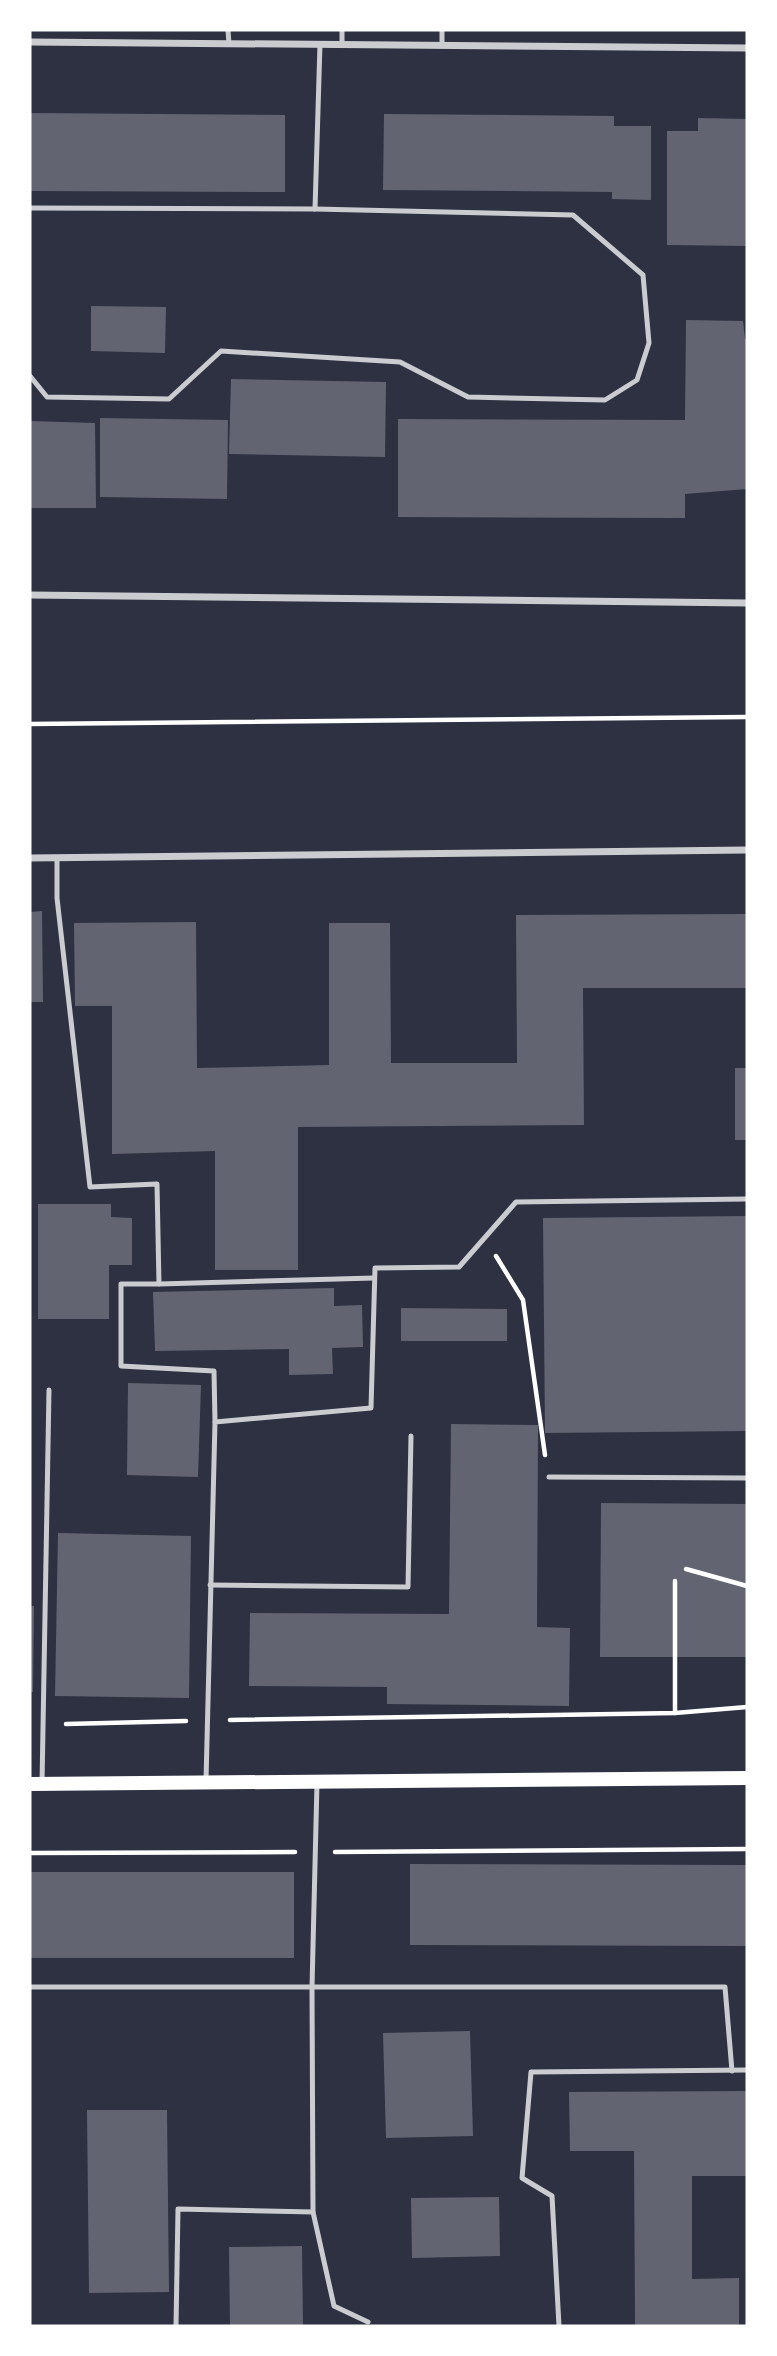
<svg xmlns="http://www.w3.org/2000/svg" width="777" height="2356" font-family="Rubik,sans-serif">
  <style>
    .building { fill: #626471 }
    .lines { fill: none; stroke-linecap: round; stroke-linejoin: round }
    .path { stroke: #fff; stroke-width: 4.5 }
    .service { stroke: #caccd0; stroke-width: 5 }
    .minor { stroke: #caccd0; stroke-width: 7 }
    .secondary { stroke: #fff; stroke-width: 14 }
  </style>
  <rect width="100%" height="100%" fill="#2d3142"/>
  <g class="building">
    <path d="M30,113L285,115V192L30,191Z"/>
    <path d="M384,114L614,116V126H651V200L612,199V192L383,190Z"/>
    <path d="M698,118L747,119V246L667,245V131H698Z"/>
    <path d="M91,306L166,307L165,353L91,351Z"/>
    <path d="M686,320L743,321L745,339H747V489L685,494V518L398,517V419L685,420Z"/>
    <path d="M231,379L386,382L385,457L229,454Z"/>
    <path d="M100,418L228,420L227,499L100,497Z"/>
    <path d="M30,421L95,423L96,508H30Z"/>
    <path d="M42,911L43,1002H30V912Z"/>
    <path d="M747,914V988H583L584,1125L298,1127V1270H215V1151L112,1154V1006H75L74,923L196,922L197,1068L329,1065V923H390L391,1063H517L516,915Z"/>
    <rect x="735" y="1068" width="12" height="72"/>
    <path d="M38,1204H111V1217L132,1218V1265H109V1319H38Z"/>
    <path d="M747,1216V1431L545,1433L543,1218Z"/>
    <path d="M334,1288V1306L362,1305L363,1347L332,1348L333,1374L289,1375V1349L155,1351L153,1292Z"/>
    <path d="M401,1308L507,1309V1341H401Z"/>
    <path d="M128,1383L201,1385L198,1477L127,1475Z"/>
    <path d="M451,1424L538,1425L537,1627L570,1628L569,1706L387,1704V1687L249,1686L250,1613L449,1614Z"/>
    <path d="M601,1503L747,1504V1657H600Z"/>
    <path d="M58,1533L191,1536L189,1698L55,1696Z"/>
    <path d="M30,1606H34L33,1692H30Z"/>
    <path d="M410,1864L747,1865V1946L410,1945Z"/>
    <rect x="30" y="1872" width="264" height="86"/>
    <path d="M470,2031L473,2136L386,2138L383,2033Z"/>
    <path d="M747,2091V2176H692V2279L739,2278V2326H635L634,2151H570L569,2092Z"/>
    <path d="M87,2110H167L169,2292L89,2293Z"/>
    <path d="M499,2197L500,2256L412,2258L411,2198Z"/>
    <path d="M302,2246L303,2326H230L229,2247Z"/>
  </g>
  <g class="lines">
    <g class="path">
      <path d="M30,724L747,717"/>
      <path d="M496,1256L523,1300L545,1455"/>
      <path d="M686,1569L747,1586"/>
      <path d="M675,1581V1713"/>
      <path d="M230,1720L675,1713L747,1707"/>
      <path d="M66,1724L186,1721"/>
      <path d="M335,1852L747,1849"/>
      <path d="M30,1853L295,1852"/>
    </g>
    <g class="service">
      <path d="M228,30L229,44"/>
      <path d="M342,45V30"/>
      <path d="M442,46V30"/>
      <path d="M30,208L315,209L573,215L643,275L649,343L637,380L605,400L468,397L400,362L221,351L169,399L47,397L30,376"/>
      <path d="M315,209L320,44"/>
      <path d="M57,858V898L90,1187L157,1184L159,1284H121V1366L214,1371L215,1422"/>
      <path d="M159,1284L374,1278"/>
      <path d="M549,1477L747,1478"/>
      <path d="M210,1585L408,1587L411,1436"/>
      <path d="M206,1781L215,1422L371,1408L375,1268L459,1267L516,1202L747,1199"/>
      <path d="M317,1783L312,1987L313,2212L334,2306L368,2322"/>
      <path d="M42,1784L49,1390"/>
      <path d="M30,1987H725L732,2071"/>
      <path d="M176,2326L178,2209L313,2212"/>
      <path d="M559,2326L552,2196L522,2178L531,2072L747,2070"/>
    </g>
    <g class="minor">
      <path d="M30,42L747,48"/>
      <path d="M30,595L747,603"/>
      <path d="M30,858L747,850"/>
    </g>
    <path class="secondary" d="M30,1784L747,1778"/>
  </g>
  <rect width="777" height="2356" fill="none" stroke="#ffffff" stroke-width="63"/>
</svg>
